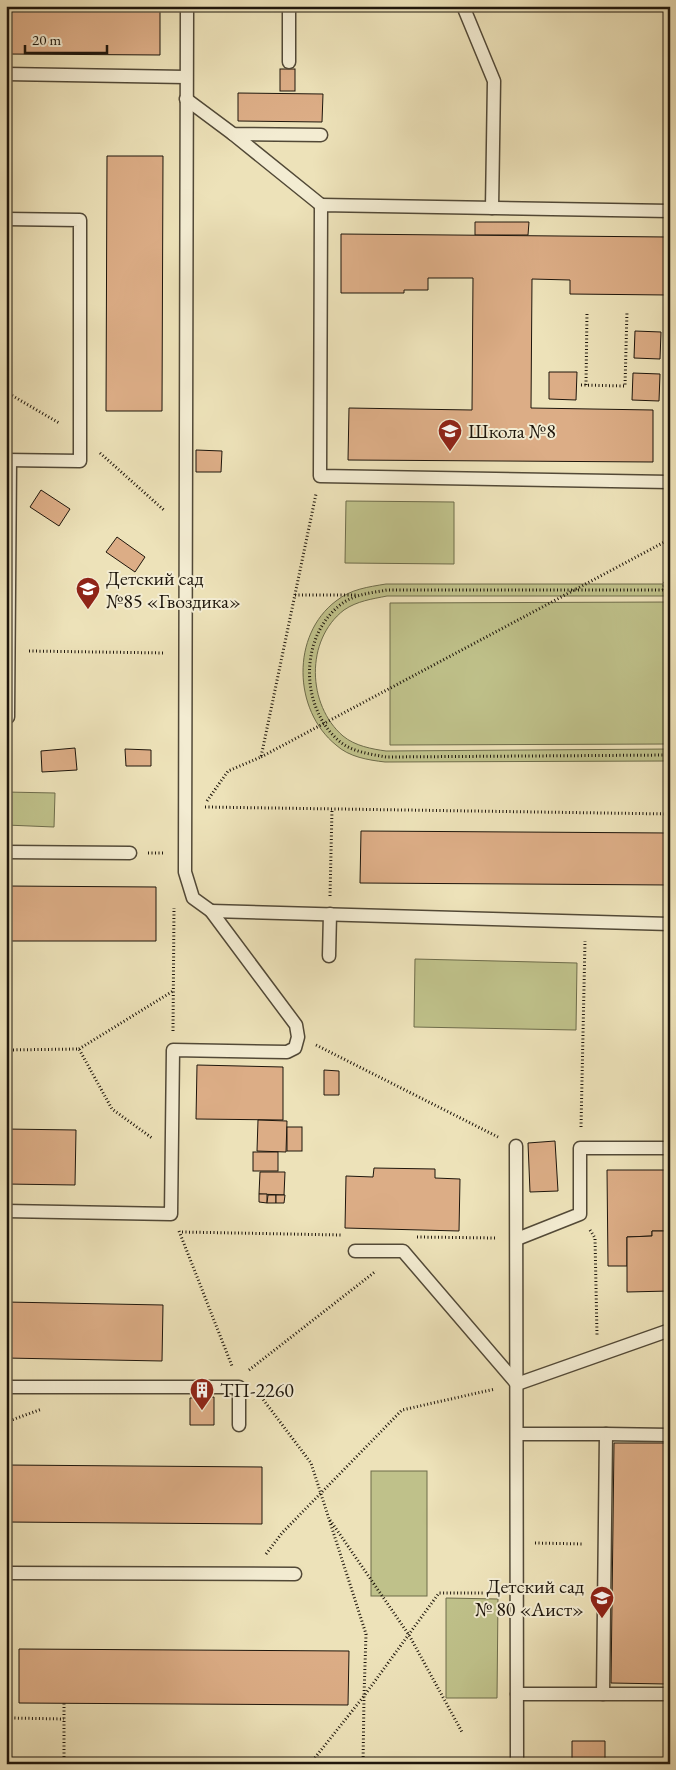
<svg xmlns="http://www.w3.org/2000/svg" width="676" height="1770" font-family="'EB Garamond',serif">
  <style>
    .green { fill: #bfc18a; stroke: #6e6c4b }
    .building { fill: #dcad86; stroke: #1e160c }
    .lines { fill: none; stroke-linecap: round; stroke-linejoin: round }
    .lane-casing { stroke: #524937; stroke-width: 15 }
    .path { stroke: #1e160c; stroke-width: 3; stroke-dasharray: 1 2.5; stroke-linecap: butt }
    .lane { stroke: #f3ecd2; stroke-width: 12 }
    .labels { text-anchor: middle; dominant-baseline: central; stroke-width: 4; stroke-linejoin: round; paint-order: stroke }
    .poi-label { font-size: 20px; fill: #1e160c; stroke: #f3ecd2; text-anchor: start }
  </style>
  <rect width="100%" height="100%" fill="#ede2b9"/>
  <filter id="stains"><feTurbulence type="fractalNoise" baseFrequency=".004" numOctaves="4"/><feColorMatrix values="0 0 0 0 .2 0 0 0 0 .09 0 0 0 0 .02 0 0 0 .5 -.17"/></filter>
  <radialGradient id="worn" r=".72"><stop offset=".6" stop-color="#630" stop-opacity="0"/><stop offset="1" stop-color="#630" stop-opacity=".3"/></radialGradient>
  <g class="green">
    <path d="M346,501L454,502V564L345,563Z"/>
    <path d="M386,584H670V596H387C372,599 357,601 344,610C305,640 307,705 343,736C355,746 372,749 386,751L670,749V761L385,762C368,760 349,757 336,745C293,710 291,635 336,601C351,589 368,587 386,584Z"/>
    <path d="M670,602V744L390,745V603Z"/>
    <path d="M6,792L55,793L54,827L6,825Z"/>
    <path d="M415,959L577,963L576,1030L414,1027Z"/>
    <rect x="371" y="1471" width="56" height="125"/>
    <path d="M446,1598L498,1599L497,1698H446Z"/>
  </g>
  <g class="building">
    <path d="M6,6H160V55L6,54Z"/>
    <rect x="280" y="69" width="15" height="22"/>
    <path d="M238,93L323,94L322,122L238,121Z"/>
    <path d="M107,156H163L162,411H106Z"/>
    <path d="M475,222H529L528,235H475Z"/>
    <path d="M341,234L668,237L667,295L570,294V280L532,279L531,408L653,410V462L348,460L349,408L472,410L473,278H428V290H404V293H341Z"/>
    <path d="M635,331L661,332L660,359L634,358Z"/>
    <path d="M549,372H577L576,400L549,399Z"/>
    <path d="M633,373L660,374L659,401L632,400Z"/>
    <path d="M196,450L222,451L221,472H196Z"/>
    <path d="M41,490L70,509L59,526L30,507Z"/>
    <path d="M117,537L145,557L135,572L106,552Z"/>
    <path d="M75,748L77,770L42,772L41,751Z"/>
    <path d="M125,749L151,750V766H126Z"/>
    <path d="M361,831L670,833V885L360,883Z"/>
    <path d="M6,886L156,887V941H6Z"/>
    <path d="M197,1065L283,1067V1120L196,1119Z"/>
    <path d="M324,1070L339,1071V1095H324Z"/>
    <path d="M258,1120L287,1121L286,1152L257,1151Z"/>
    <rect x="287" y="1127" width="15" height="24"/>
    <path d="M6,1129L76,1130L75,1185L6,1184Z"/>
    <path d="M555,1141L558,1191L530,1192L528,1143Z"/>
    <rect x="253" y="1152" width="25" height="19"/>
    <path d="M374,1168L435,1169V1178L460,1179L459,1231L345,1228L346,1176L373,1177Z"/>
    <path d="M607,1170H670V1231H652V1236L627,1237V1266H608Z"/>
    <path d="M260,1172H285L284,1195L259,1194Z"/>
    <path d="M259,1194H267V1203L259,1202Z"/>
    <path d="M268,1195H276V1203H267Z"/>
    <path d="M276,1195H285L284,1203H276Z"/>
    <path d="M652,1231H670V1291L627,1292V1237L652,1236Z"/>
    <path d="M6,1302L163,1305L162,1361L6,1358Z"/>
    <path d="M214,1397V1425H190V1398Z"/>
    <path d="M614,1443H670L667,1684L611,1683Z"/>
    <path d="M6,1465L262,1467V1524L6,1522Z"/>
    <path d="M19,1649L349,1651L348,1705L19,1703Z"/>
    <path d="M572,1741H605V1761L572,1760Z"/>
  </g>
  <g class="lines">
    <defs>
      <g id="lane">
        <path d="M463,6L494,81L492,208"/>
        <path d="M289,62V6"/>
        <path d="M6,74L186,77"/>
        <path d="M186,99L233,134L321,135"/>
        <path d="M233,134L321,205"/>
        <path d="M670,211L321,205L320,476L670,482"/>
        <path d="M6,219L80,220V461L6,460"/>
        <path d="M6,717H8L10,460"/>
        <path d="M6,852L130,853"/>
        <path d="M211,911L670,924"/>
        <path d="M329,956L330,914"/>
        <path d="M516,1146L517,1764"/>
        <path d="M6,1211L171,1214L173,1050L287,1052L295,1048L298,1037L296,1025L211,911L193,898L185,872L187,6"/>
        <path d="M517,1239L580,1214V1148H670"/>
        <path d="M355,1251H403L517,1384L670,1330"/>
        <path d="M6,1387H239V1425"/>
        <path d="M517,1434H606L603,1694H517"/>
        <path d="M606,1434L670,1435"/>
        <path d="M6,1573L295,1574"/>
        <path d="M603,1694H670"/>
      </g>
    </defs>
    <use href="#lane" class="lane-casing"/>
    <g class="path">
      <path d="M581,385L625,386L627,311"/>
      <path d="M586,385L587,312"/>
      <path d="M6,392L59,423"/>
      <path d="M100,453L165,511"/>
      <path d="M663,590L670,561"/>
      <path d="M670,590H387C371,593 354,594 340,605C299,638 300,707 339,741C352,752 370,754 386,757L670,755"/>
      <path d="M295,595H357"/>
      <path d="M29,651L165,653"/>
      <path d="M261,757L670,539"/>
      <path d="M207,801L228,771L261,757L316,494"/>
      <path d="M205,807L670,814"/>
      <path d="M148,853H165"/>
      <path d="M330,896L332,809"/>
      <path d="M173,1031L174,908"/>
      <path d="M316,1045L498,1137"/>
      <path d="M79,1049L173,991"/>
      <path d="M6,1050L79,1049L112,1109L152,1138"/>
      <path d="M581,1127L585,941"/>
      <path d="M590,1230L595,1238L597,1335"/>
      <path d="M179,1231L232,1366"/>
      <path d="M182,1232L341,1235"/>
      <path d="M417,1237L496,1238"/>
      <path d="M249,1370L376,1271"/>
      <path d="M259,1394L311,1463L366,1634L364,1696L310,1764"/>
      <path d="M6,1422L42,1409"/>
      <path d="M330,1520L409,1635L462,1732"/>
      <path d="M535,1543L584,1544"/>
      <path d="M266,1554L282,1533L402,1410L495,1389"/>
      <path d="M6,1713L11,1718L64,1719"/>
      <path d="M64,1764V1703"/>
      <path d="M363,1764L364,1696L439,1593H496"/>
    </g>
    <use href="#lane" class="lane"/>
  </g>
  <defs>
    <symbol id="school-pin" viewBox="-11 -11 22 30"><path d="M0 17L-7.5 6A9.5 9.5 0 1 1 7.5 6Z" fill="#8f2418" stroke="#f3ecd2"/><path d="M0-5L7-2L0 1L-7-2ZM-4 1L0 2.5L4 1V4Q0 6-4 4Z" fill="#fff"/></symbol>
    <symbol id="building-pin" viewBox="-11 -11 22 30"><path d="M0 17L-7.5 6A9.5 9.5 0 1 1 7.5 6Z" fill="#8f2418" stroke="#f3ecd2"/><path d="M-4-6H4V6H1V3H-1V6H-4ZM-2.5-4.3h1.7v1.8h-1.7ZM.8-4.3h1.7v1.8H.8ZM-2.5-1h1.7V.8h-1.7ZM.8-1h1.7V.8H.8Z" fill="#fff"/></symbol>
  </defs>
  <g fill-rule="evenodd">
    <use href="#school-pin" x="436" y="417" width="28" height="38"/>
    <use href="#school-pin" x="74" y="575" width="28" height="38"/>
    <use href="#building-pin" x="188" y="1376" width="28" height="38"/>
    <use href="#school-pin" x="588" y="1584" width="28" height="38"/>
  </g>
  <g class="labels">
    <g class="poi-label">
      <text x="468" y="431">Школа №8</text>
      <text x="106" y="578">Детский сад<tspan x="106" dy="23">№85 «Гвоздика»</tspan></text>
      <text x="220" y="1390">ТП-2260</text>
      <text x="584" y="1586" text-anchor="end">Детский сад<tspan x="584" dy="23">№ 80 «Аист»</tspan></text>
    </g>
  </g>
  <rect width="676" height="1770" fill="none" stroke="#ede2b9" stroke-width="25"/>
  <rect x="8" y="8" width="661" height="1755" fill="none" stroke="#1e160c" stroke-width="2.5"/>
  <rect x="12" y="12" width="651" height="1745" fill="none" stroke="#1e160c"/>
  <path d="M25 45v8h82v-8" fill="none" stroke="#1e160c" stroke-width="2.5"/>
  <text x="32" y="45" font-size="15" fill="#1e160c" stroke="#f3ecd2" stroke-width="4" paint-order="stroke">20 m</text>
  <rect width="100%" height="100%" filter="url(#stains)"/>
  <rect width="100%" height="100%" fill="url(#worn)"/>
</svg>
